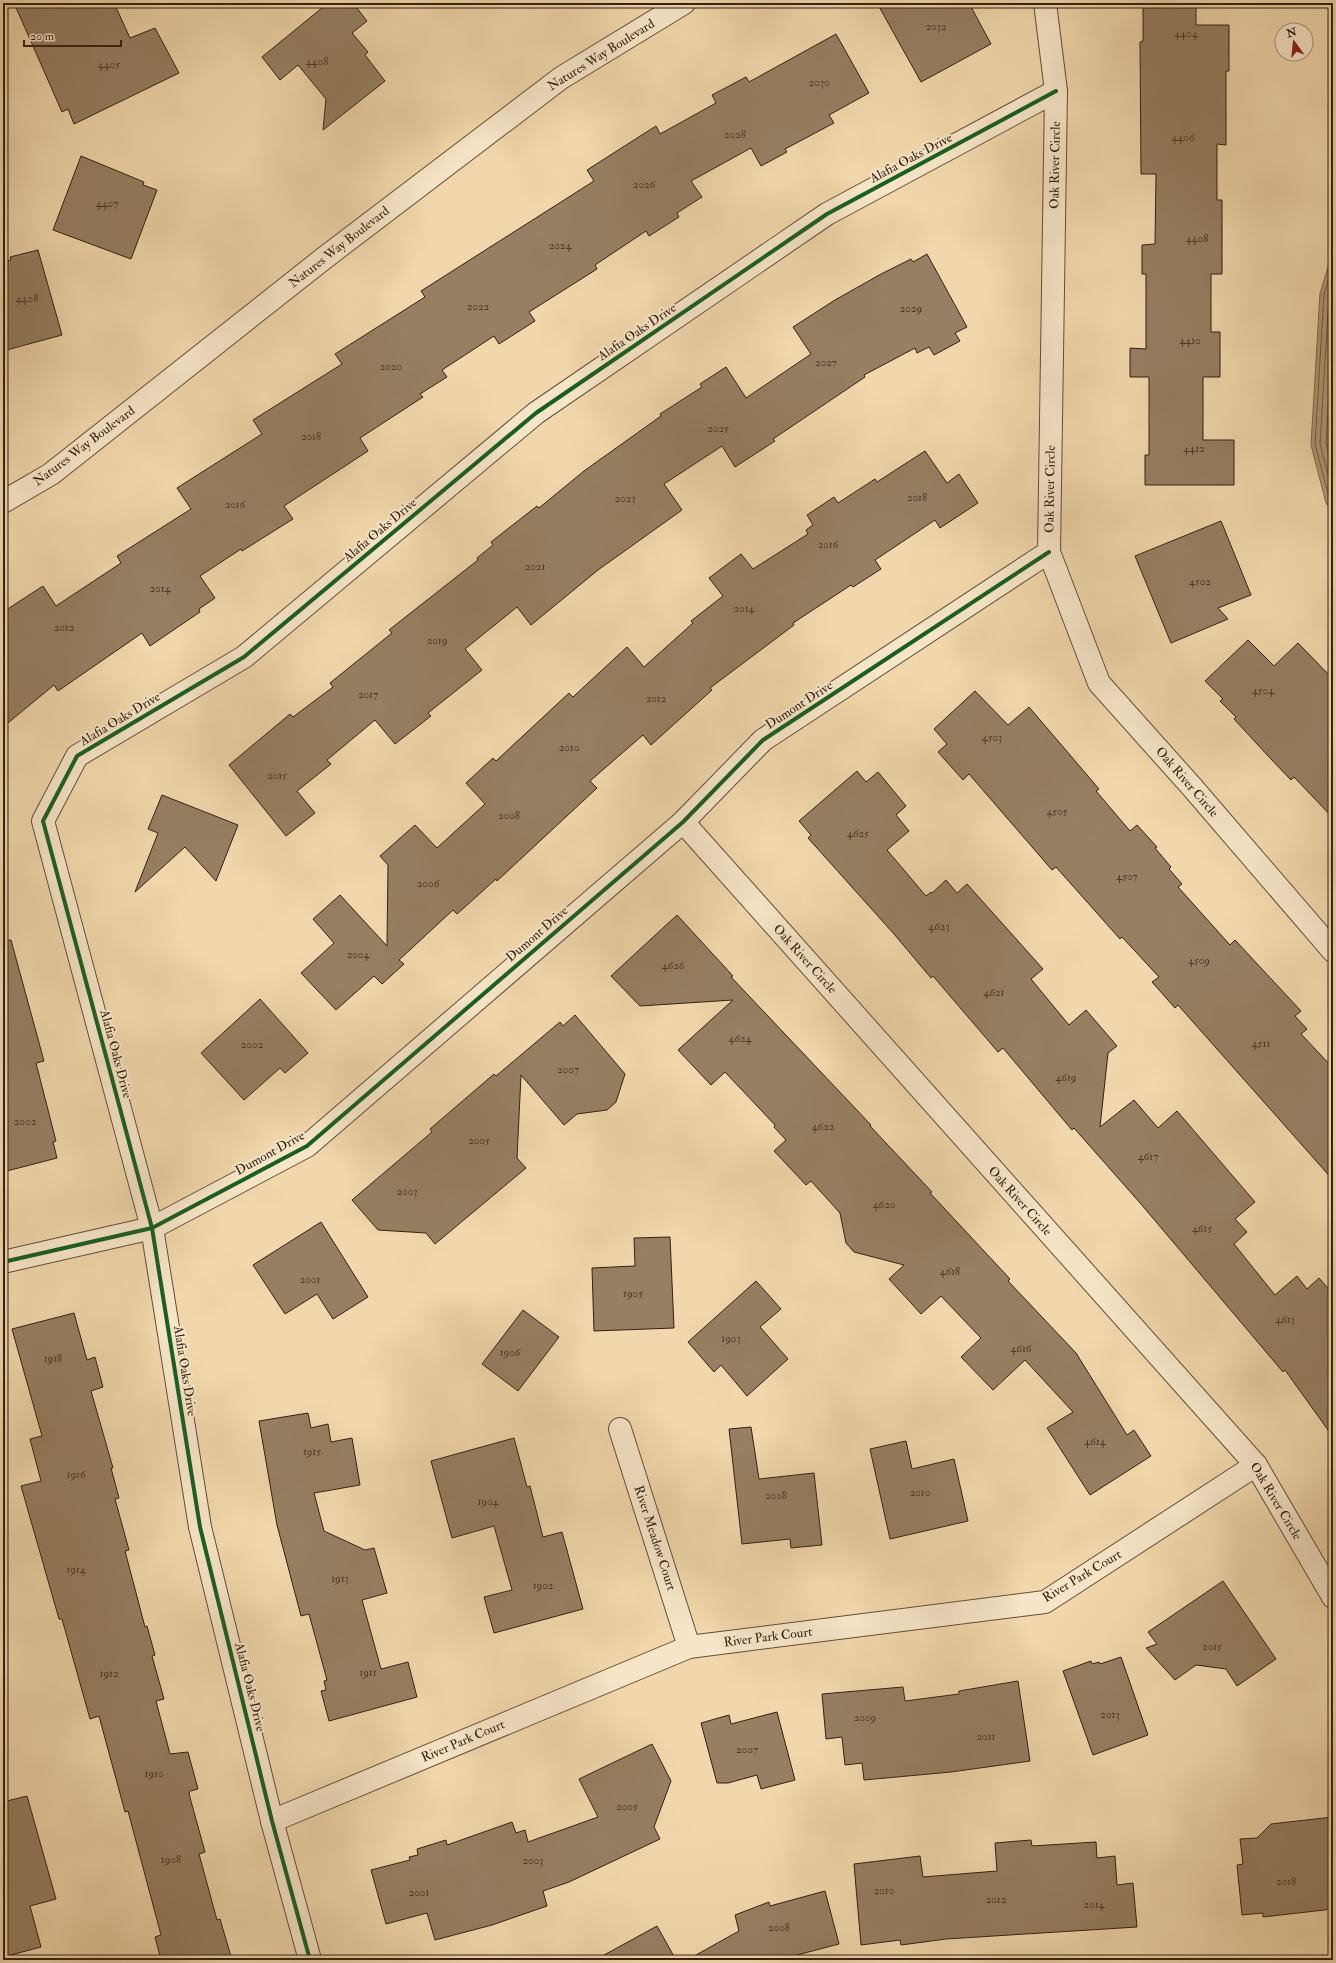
<svg xmlns="http://www.w3.org/2000/svg" width="1336" height="1963" font-family="'IM FELL Double Pica',serif">
  <style>
    .water { fill: #b19977; stroke: #7f694f }
    .lines { fill: none; stroke-linecap: round; stroke-linejoin: round }
    .shore { stroke: #725c45; stroke-width: 1 }
    .building { fill: #967f62; stroke: #342013 }
    .minor-casing { stroke: #634e39; stroke-width: 24 }
    .tertiary-casing { stroke: #634e39; stroke-width: 24 }
    .minor { stroke: #f6e5c8; stroke-width: 22 }
    .tertiary { stroke: #f6e5c8; stroke-width: 22 }
    .cycleway-casing { stroke: #f6e5c8; stroke-width: 6 }
    .cycleway { stroke: #1b5e20; stroke-width: 4 }
    .labels { text-anchor: middle; dominant-baseline: central; stroke-width: 4; stroke-linejoin: round; paint-order: stroke }
    .number-label { font-size: 11px; fill: #4c3827 }
    .street-label { font-size: 13px; fill: #342013; stroke: #f6e5c8 }
  </style>
  <rect width="100%" height="100%" fill="#f1d7ab"/>
  <filter id="stains"><feTurbulence type="fractalNoise" baseFrequency=".005" numOctaves="4"/><feColorMatrix values="0 0 0 0 .2 0 0 0 0 .09 0 0 0 0 .02 0 0 0 .5 -.17"/></filter>
  <radialGradient id="worn" r=".72"><stop offset=".6" stop-color="#630" stop-opacity="0"/><stop offset="1" stop-color="#630" stop-opacity=".3"/></radialGradient>
  <path class="water" d="M1333,251V513L1326,503L1311,445L1320,293Z"/>
  <g class="lines">
    <g class="shore">
      <path d="M1333,264L1324,294L1315,444L1330,501L1333,506"/>
      <path d="M1333,281L1329,295L1320,444L1333,494"/>
      <path d="M1333,323L1326,443L1333,471"/>
    </g>
  </g>
  <g class="building">
    <path d="M14,3H114L130,38L155,28L179,73L74,124L68,109L62,112Z"/>
    <path d="M328,3H353L367,21L352,33L368,52L365,55L385,81L323,130L326,99L298,65L280,80L262,57Z"/>
    <path d="M877,3H969L991,44L921,82Z"/>
    <path d="M1143,3H1196V25H1229V71H1226V145L1217,144V200H1222V274H1211V332H1220V377H1203V440H1234V485H1145V455H1149V377H1130V348L1146,349V274H1142V245L1155,244L1156,174H1141L1140,42L1143,41Z"/>
    <path d="M836,34L869,93L829,115L834,123L785,149L787,152L761,166L751,148L691,181L702,197L677,213L679,217L649,236L646,231L595,265L597,269L529,312L535,321L499,344L494,336L442,370L447,377L420,394L423,397L360,438L368,451L284,506L293,519L242,551L241,549L200,576L215,598L199,609L200,612L150,646L142,633L58,691L54,685L3,727V612L43,586L56,606L121,563L117,556L191,509L177,488L262,434L253,420L342,364L335,354L425,297L421,291L594,181L587,170L656,126L660,134L716,103L712,95L746,77L749,82Z"/>
    <path d="M81,156L144,182L143,185L157,190L131,259L53,230Z"/>
    <path d="M38,250L62,335L3,351V262L11,260L10,257Z"/>
    <path d="M927,254L967,327L955,333L960,341L934,355L929,347L917,353L915,348L864,375L865,377L773,439L775,441L735,467L722,446L664,484L682,510L598,570L531,625L517,607L465,649L482,670L428,713L431,716L395,744L375,720L327,760L331,764L297,791L315,813L286,836L229,765L290,714L293,717L333,687L330,683L392,633L389,630L478,560L477,558L493,545L491,542L537,506L539,508L584,471L661,416L660,414L702,387L700,384L726,367L746,398L811,354L793,327L835,300L881,274L911,259L913,262Z"/>
    <path d="M925,451L947,483L959,474L978,503L940,528L935,520L875,560L881,569L853,587L851,585L793,623L794,625L710,688L712,690L651,745L643,735L590,781L597,788L497,881L496,879L457,914L453,910L399,960L404,964L382,984L374,976L336,1010L301,973L334,943L313,919L340,895L387,946L388,865L380,856L415,825L437,848L485,804L466,783L493,758L496,761L569,693L573,697L627,647L644,667L693,623L691,621L723,596L709,578L741,554L753,569L808,534L806,530L813,525L807,515L834,497L838,503L875,479L877,482Z"/>
    <path d="M1221,521L1251,595L1218,608L1228,619L1171,643L1135,556Z"/>
    <path d="M1248,640L1274,666L1298,643L1333,679V818L1294,777L1291,780L1270,758L1234,719L1236,717L1220,701L1223,699L1205,681Z"/>
    <path d="M975,691L1008,725L1029,707L1099,789L1096,791L1130,831L1137,825L1157,847L1155,848L1171,867L1169,869L1182,884L1178,887L1230,945L1235,940L1301,1011L1295,1016L1307,1029L1301,1034L1333,1068V1180L1178,1005L1175,1008L1152,982L1159,977L1122,937L1120,939L1056,867L1052,870L969,774L963,780L938,752L947,744L934,729Z"/>
    <path d="M857,771L866,782L878,772L906,806L896,815L909,831L887,850L926,896L931,892L932,893L946,880L957,893L967,884L1043,969L1031,979L1069,1025L1086,1010L1117,1046L1108,1053L1100,1127L1134,1100L1158,1128L1177,1111L1255,1202L1235,1219L1247,1232L1234,1244L1275,1295L1297,1276L1307,1289L1319,1278L1333,1294V1437L1285,1370L1283,1372L1141,1204L1074,1128L1072,1130L1003,1048L998,1052L933,976L931,978L894,934L808,838L811,835L799,821Z"/>
    <path d="M162,795L238,825L216,881L185,847L135,892L158,833L148,829Z"/>
    <path d="M677,915L733,976L731,977L871,1125L870,1126L932,1192L930,1193L1010,1279L1008,1281L1076,1353L1127,1435L1134,1430L1151,1456L1090,1495L1047,1428L1073,1412L1025,1360L993,1390L961,1357L981,1338L941,1296L921,1314L889,1279L904,1265L854,1252L846,1243L840,1213L811,1181L806,1185L774,1151L786,1140L774,1127L775,1125L725,1072L711,1085L678,1050L733,1000L640,1006L611,976Z"/>
    <path d="M11,940L44,1061L36,1063L56,1141L53,1142L57,1158L3,1172V941Z"/>
    <path d="M260,999L308,1053L285,1073L280,1068L244,1100L201,1053Z"/>
    <path d="M575,1015L625,1074L616,1102L607,1110L577,1114L564,1125L521,1075L517,1158L526,1168L435,1244L426,1233L378,1230L352,1200L432,1132L430,1129L494,1074L496,1076L560,1022L563,1026Z"/>
    <path d="M321,1222L368,1297L333,1319L317,1294L285,1314L253,1265Z"/>
    <path d="M670,1237L674,1328L594,1331L592,1268L635,1266L634,1238Z"/>
    <path d="M756,1281L781,1309L760,1327L788,1359L747,1396L721,1365L714,1372L688,1342Z"/>
    <path d="M523,1310L559,1337L518,1391L482,1364Z"/>
    <path d="M74,1313L87,1360L95,1357L103,1387L91,1391L113,1468H111L119,1498L115,1499L129,1550L125,1551L145,1627L147,1626L155,1655L152,1656L164,1699L156,1701L170,1754L188,1752L198,1789L190,1791L189,1794L205,1852L199,1854L217,1920L220,1919L232,1960H161L155,1937L161,1935L128,1811L125,1812L99,1716L90,1719L62,1619H59L21,1486L41,1481L30,1439L42,1436L12,1329Z"/>
    <path d="M308,1413L311,1428L328,1424L331,1442L352,1438L360,1485L314,1493L324,1531L365,1550L374,1548L387,1593L362,1600L381,1669L408,1662L417,1697L329,1721L321,1691L326,1690L324,1681L327,1680L309,1614L301,1616L277,1525L259,1421Z"/>
    <path d="M751,1427L759,1479L814,1473L822,1545L791,1548L790,1539L742,1544L729,1429Z"/>
    <path d="M514,1438L527,1487L530,1486L543,1537L562,1532L583,1609L494,1633L484,1597L512,1590L494,1526L452,1538L431,1461Z"/>
    <path d="M906,1441L912,1469L954,1459L968,1521L890,1539L870,1449Z"/>
    <path d="M1223,1581L1276,1659L1237,1686L1226,1669L1196,1665L1175,1680L1146,1648L1157,1644L1148,1632Z"/>
    <path d="M1121,1657L1148,1735L1093,1755L1063,1671L1091,1661L1092,1664L1099,1662L1100,1664Z"/>
    <path d="M1018,1681L1030,1761L951,1772L864,1780L862,1763L845,1765L842,1737L826,1739L822,1694L903,1687L905,1701L959,1694V1691Z"/>
    <path d="M777,1712L795,1780L761,1789L757,1775L728,1783H717L701,1723L729,1715L731,1724Z"/>
    <path d="M652,1744L671,1781L654,1827L660,1839L569,1882L543,1891L547,1906L492,1925L435,1940L427,1913L386,1924L371,1870L410,1860L409,1857L418,1855L417,1849L446,1840L447,1845L512,1822L516,1833L525,1830L528,1842L598,1817L579,1779Z"/>
    <path d="M27,1796L56,1899L30,1906L41,1947L3,1957V1802Z"/>
    <path d="M1333,1817V1909L1263,1917V1913L1242,1915L1237,1865L1243,1864L1240,1839L1257,1838L1271,1824Z"/>
    <path d="M1031,1840L1032,1846L1096,1842L1097,1858L1115,1856L1117,1885L1133,1883L1137,1927L946,1939L901,1945L900,1940L861,1945L854,1864L920,1856L923,1877L997,1871L995,1843Z"/>
    <path d="M825,1891L839,1944L778,1960H687L739,1931L735,1915L769,1902L770,1906Z"/>
    <path d="M657,1926L676,1960H595Z"/>
  </g>
  <g class="lines">
    <defs>
      <g id="minor">
        <path d="M1045,3L1056,91L1049,552L1099,683L1192,787L1333,951"/>
        <path d="M683,822L1256,1465L1333,1597"/>
        <path d="M3,1262L152,1228L307,1146L683,822L763,740L1049,552"/>
        <path d="M620,1429L689,1647"/>
        <path d="M272,1821L689,1647L1045,1602L1256,1465"/>
        <path d="M310,1960L272,1821L200,1527L152,1228L43,821L77,756L244,657L536,413L827,214L1056,91"/>
      </g>
      <path id="tertiary" d="M3,502L51,474L323,259L561,78L684,3"/>
    </defs>
    <use href="#minor" class="minor-casing"/>
    <use href="#tertiary" class="tertiary-casing"/>
    <use href="#minor" class="minor"/>
    <use href="#tertiary" class="tertiary"/>
    <defs>
      <g id="cycleway">
        <path d="M3,1262L152,1228L307,1146L683,822L763,740L1049,552"/>
        <path d="M310,1960L272,1821L200,1527L152,1228L43,821L77,756L244,657L536,413L827,214L1056,91"/>
      </g>
    </defs>
    <use href="#cycleway" class="cycleway-casing"/>
    <use href="#cycleway" class="cycleway"/>
  </g>
  <g class="labels">
    <g class="number-label">
      <text x="936" y="26">2032</text>
      <text x="1186" y="33">4404</text>
      <text x="317" y="61">4408</text>
      <text x="109" y="64">4405</text>
      <text x="819" y="82">2030</text>
      <text x="735" y="134">2028</text>
      <text x="1183" y="137">4406</text>
      <text x="644" y="184">2026</text>
      <text x="107" y="203">4407</text>
      <text x="1197" y="238">4408</text>
      <text x="560" y="245">2024</text>
      <text x="27" y="298">4408</text>
      <text x="478" y="306">2022</text>
      <text x="911" y="308">2029</text>
      <text x="1190" y="340">4410</text>
      <text x="826" y="362">2027</text>
      <text x="391" y="366">2020</text>
      <text x="718" y="428">2025</text>
      <text x="311" y="436">2018</text>
      <text x="1194" y="448">4412</text>
      <text x="917" y="497">2018</text>
      <text x="625" y="498">2023</text>
      <text x="235" y="504">2016</text>
      <text x="828" y="544">2016</text>
      <text x="535" y="566">2021</text>
      <text x="1200" y="581">4502</text>
      <text x="160" y="588">2014</text>
      <text x="744" y="608">2014</text>
      <text x="64" y="627">2012</text>
      <text x="437" y="640">2019</text>
      <text x="1263" y="690">4504</text>
      <text x="368" y="694">2017</text>
      <text x="656" y="698">2012</text>
      <text x="992" y="737">4503</text>
      <text x="569" y="747">2010</text>
      <text x="277" y="775">2015</text>
      <text x="1057" y="811">4505</text>
      <text x="509" y="815">2008</text>
      <text x="858" y="833">4625</text>
      <text x="1127" y="876">4507</text>
      <text x="428" y="883">2006</text>
      <text x="939" y="926">4623</text>
      <text x="358" y="954">2004</text>
      <text x="1199" y="960">4509</text>
      <text x="673" y="965">4626</text>
      <text x="994" y="992">4621</text>
      <text x="740" y="1038">4624</text>
      <text x="1261" y="1043">4511</text>
      <text x="252" y="1044">2002</text>
      <text x="568" y="1069">2007</text>
      <text x="1066" y="1077">4619</text>
      <text x="25" y="1121">2002</text>
      <text x="823" y="1126">4622</text>
      <text x="479" y="1140">2005</text>
      <text x="1148" y="1156">4617</text>
      <text x="407" y="1191">2003</text>
      <text x="884" y="1204">4620</text>
      <text x="1202" y="1228">4615</text>
      <text x="950" y="1271">4618</text>
      <text x="310" y="1279">2001</text>
      <text x="633" y="1293">1905</text>
      <text x="1285" y="1319">4613</text>
      <text x="731" y="1338">1903</text>
      <text x="1021" y="1348">4616</text>
      <text x="510" y="1352">1906</text>
      <text x="53" y="1358">1918</text>
      <text x="1095" y="1441">4614</text>
      <text x="312" y="1451">1915</text>
      <text x="76" y="1474">1916</text>
      <text x="920" y="1492">2010</text>
      <text x="776" y="1495">2008</text>
      <text x="488" y="1501">1904</text>
      <text x="76" y="1569">1914</text>
      <text x="340" y="1578">1913</text>
      <text x="543" y="1585">1902</text>
      <text x="1212" y="1646">2015</text>
      <text x="368" y="1672">1911</text>
      <text x="109" y="1673">1912</text>
      <text x="1110" y="1714">2013</text>
      <text x="865" y="1717">2009</text>
      <text x="986" y="1736">2011</text>
      <text x="747" y="1749">2007</text>
      <text x="154" y="1773">1910</text>
      <text x="627" y="1806">2005</text>
      <text x="171" y="1859">1908</text>
      <text x="533" y="1860">2003</text>
      <text x="1286" y="1881">2018</text>
      <text x="884" y="1890">2010</text>
      <text x="419" y="1892">2001</text>
      <text x="996" y="1899">2012</text>
      <text x="1094" y="1904">2014</text>
      <text x="779" y="1927">2008</text>
    </g>
    <g class="street-label">
      <text transform="translate(601 55) rotate(-32)">Natures Way Boulevard</text>
      <text transform="translate(911 158) rotate(-28)">Alafia Oaks Drive</text>
      <text transform="translate(1055 165) rotate(-89)">Oak River Circle</text>
      <text transform="translate(339 247) rotate(-38)">Natures Way Boulevard</text>
      <text transform="translate(637 332) rotate(-34)">Alafia Oaks Drive</text>
      <text transform="translate(84 446) rotate(-37)">Natures Way Boulevard</text>
      <text transform="translate(1050 489) rotate(-89)">Oak River Circle</text>
      <text transform="translate(380 530) rotate(-40)">Alafia Oaks Drive</text>
      <text transform="translate(799 705) rotate(-33)">Dumont Drive</text>
      <text transform="translate(120 719) rotate(-31)">Alafia Oaks Drive</text>
      <text transform="translate(1187 782) rotate(49)">Oak River Circle</text>
      <text transform="translate(537 934) rotate(-41)">Dumont Drive</text>
      <text transform="translate(805 959) rotate(48)">Oak River Circle</text>
      <text transform="translate(116 1054) rotate(75)">Alafia Oaks Drive</text>
      <text transform="translate(270 1153) rotate(-29)">Dumont Drive</text>
      <text transform="translate(1020 1201) rotate(48)">Oak River Circle</text>
      <text transform="translate(185 1371) rotate(81)">Alafia Oaks Drive</text>
      <text transform="translate(1276 1501) rotate(59)">Oak River Circle</text>
      <text transform="translate(655 1538) rotate(72)">River Meadow Court</text>
      <text transform="translate(1082 1576) rotate(-31)">River Park Court</text>
      <text transform="translate(768 1637) rotate(-7)">River Park Court</text>
      <text transform="translate(250 1687) rotate(76)">Alafia Oaks Drive</text>
      <text transform="translate(463 1741) rotate(-23)">River Park Court</text>
    </g>
  </g>
  <rect width="1336" height="1963" fill="none" stroke="#f1d7ab" stroke-width="16"/>
  <rect x="4" y="4" width="1328" height="1955" fill="none" stroke="#342013" stroke-width="2"/>
  <rect x="8" y="8" width="1320" height="1947" fill="none" stroke="#342013"/>
  <g transform="translate(1294 42) rotate(345)"><circle r="19" fill="#f6e5c8" stroke="#a89680"/>
  <path d="M0-3L7 15L0 10L-7 15Z" fill="#8f2418"/>
  <text y="-6" font-size="11" font-weight="bold" text-anchor="middle" fill="#342013">N</text>
  </g>
  <path d="M24 40v6h97v-6" fill="none" stroke="#342013" stroke-width="2"/>
  <text x="30" y="40" font-size="12" fill="#342013" stroke="#f6e5c8" stroke-width="3" paint-order="stroke">20 m</text>
  <rect width="100%" height="100%" filter="url(#stains)"/>
  <rect width="100%" height="100%" fill="url(#worn)"/>
</svg>
